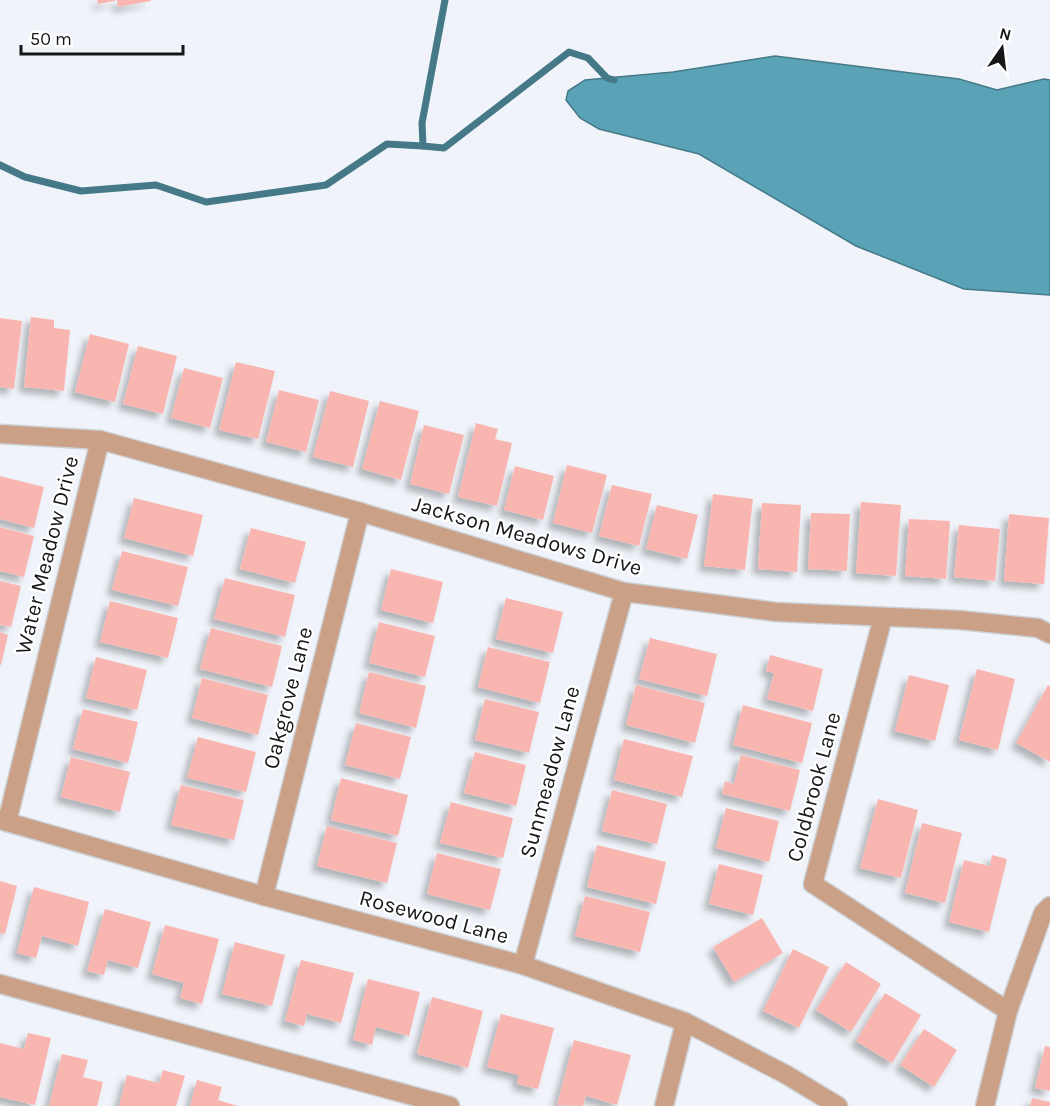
<svg xmlns="http://www.w3.org/2000/svg" width="1050" height="1106" font-family="Karla,sans-serif">
  <style>
    .water { fill: #5aa3b7; stroke: #457988; stroke-width: 1.5 }
    .lines { fill: none; stroke-linecap: round; stroke-linejoin: round }
    .stream { stroke: #457988; stroke-width: 7 }
    .building { fill: #f9b6b0; filter: url(#shadow) }
    .minor-casing { stroke: #cdd1d6; stroke-width: 21 }
    .minor { stroke: #caa086; stroke-width: 18 }
    .labels { text-anchor: middle; dominant-baseline: central; stroke-width: 4.5; stroke-linejoin: round; paint-order: stroke }
    .street-label { font-size: 22px; fill: #151719; stroke: #fff }
  </style>
  <defs>
    <filter id="shadow"><feDropShadow dx="-5.5" dy="5.5" stdDeviation="3" flood-color="#0004"/></filter>
  </defs>
  <rect width="100%" height="100%" fill="#f0f4fa"/>
  <path class="water" d="M775,56L959,79L997,90L1044,79L1050,80V295L964,289L856,246L699,154L599,129L580,118L566,100L568,91L585,80L673,72Z"/>
  <g class="lines">
    <g class="stream">
      <path d="M445,0L422,123L423,146L444,148L569,52L588,58L607,78L614,80"/>
      <path d="M0,165L25,177L81,191L156,185L206,202L326,185L387,144L423,146"/>
    </g>
  </g>
  <g class="building">
    <path d="M97,0H115V1L98,4Z"/>
    <path d="M117,0H151V1L118,7Z"/>
    <path d="M31,317L54,320V328L70,330L64,391L24,387Z"/>
    <path d="M0,318L22,321L14,389L0,387Z"/>
    <path d="M90,334L129,344L115,402L75,392Z"/>
    <path d="M138,346L177,356L163,414L123,404Z"/>
    <path d="M236,362L275,371L258,439L219,430Z"/>
    <path d="M184,368L223,378L210,428L171,418Z"/>
    <path d="M279,390L319,400L306,452L266,442Z"/>
    <path d="M330,391L369,401L353,467L313,457Z"/>
    <path d="M380,401L419,411L401,480L362,469Z"/>
    <path d="M476,423L498,429L495,439L512,443L497,506L458,497Z"/>
    <path d="M424,425L464,435L449,494L410,484Z"/>
    <path d="M567,465L607,475L592,533L553,523Z"/>
    <path d="M515,466L554,476L543,520L504,510Z"/>
    <path d="M0,476L44,487L34,528L0,519Z"/>
    <path d="M612,485L652,494L639,546L599,536Z"/>
    <path d="M713,494L753,499L745,570L704,566Z"/>
    <path d="M134,498L203,515L193,556L124,538Z"/>
    <path d="M861,502L901,505L896,576L856,573Z"/>
    <path d="M762,503L801,505L797,572L758,569Z"/>
    <path d="M657,505L698,515L687,559L646,549Z"/>
    <path d="M811,513L850,514L847,571L808,569Z"/>
    <path d="M1009,514L1049,518L1044,584L1004,581Z"/>
    <path d="M909,519L950,521L946,579L905,576Z"/>
    <path d="M959,525L1000,529L995,581L954,577Z"/>
    <path d="M0,527L34,536L24,577L0,571Z"/>
    <path d="M251,528L306,542L295,583L240,569Z"/>
    <path d="M122,551L188,567L178,606L112,590Z"/>
    <path d="M391,569L443,582L433,623L381,610Z"/>
    <path d="M225,578L295,595L285,637L214,619Z"/>
    <path d="M0,581L21,586L11,627L0,625Z"/>
    <path d="M506,598L563,612L553,653L496,639Z"/>
    <path d="M110,601L178,618L168,658L100,642Z"/>
    <path d="M379,622L435,636L425,677L369,663Z"/>
    <path d="M211,628L282,646L272,687L200,669Z"/>
    <path d="M0,632L8,635L1,665H0Z"/>
    <path d="M650,638L717,654L707,696L639,679Z"/>
    <path d="M488,647L550,662L540,703L478,687Z"/>
    <path d="M770,655L823,669L813,711L767,699L774,673L766,671Z"/>
    <path d="M96,657L147,670L137,710L86,698Z"/>
    <path d="M977,669L1015,679L998,750L959,740Z"/>
    <path d="M369,672L426,686L416,728L359,713Z"/>
    <path d="M909,675L949,685L935,741L895,731Z"/>
    <path d="M202,678L268,695L258,735L192,718Z"/>
    <path d="M636,685L705,703L695,743L626,725Z"/>
    <path d="M1048,685L1050,686V762L1016,743Z"/>
    <path d="M485,699L539,712L529,753L475,740Z"/>
    <path d="M743,705L812,723L802,763L733,745Z"/>
    <path d="M83,709L138,722L128,763L73,749Z"/>
    <path d="M356,723L411,737L400,779L345,765Z"/>
    <path d="M198,737L256,752L246,792L187,778Z"/>
    <path d="M624,739L693,756L682,797L614,780Z"/>
    <path d="M475,752L526,765L516,806L464,793Z"/>
    <path d="M741,755L800,770L790,811L722,794L725,781L734,784Z"/>
    <path d="M71,757L130,772L120,812L61,797Z"/>
    <path d="M341,778L408,795L398,836L331,820Z"/>
    <path d="M181,785L244,800L234,840L171,825Z"/>
    <path d="M612,790L667,804L657,844L602,831Z"/>
    <path d="M878,799L918,810L901,878L860,868Z"/>
    <path d="M451,802L513,818L503,858L440,843Z"/>
    <path d="M726,808L779,821L769,862L716,848Z"/>
    <path d="M922,823L962,833L945,903L905,893Z"/>
    <path d="M327,826L397,843L387,883L317,866Z"/>
    <path d="M597,845L666,862L656,904L587,887Z"/>
    <path d="M437,853L501,869L490,910L427,894Z"/>
    <path d="M992,855L1007,859L989,932L949,922L964,860L990,866Z"/>
    <path d="M719,864L763,875L753,915L709,904Z"/>
    <path d="M0,881L17,886L5,934L0,933Z"/>
    <path d="M34,887L89,902L78,946L42,936L36,958L17,953Z"/>
    <path d="M585,896L650,912L640,952L575,936Z"/>
    <path d="M105,909L151,922L138,968L108,960L104,975L87,971Z"/>
    <path d="M762,918L783,953L734,982L713,947Z"/>
    <path d="M165,925L219,939L202,1004L180,998L184,983L152,974Z"/>
    <path d="M235,942L285,955L272,1006L222,994Z"/>
    <path d="M793,949L829,967L799,1028L763,1011Z"/>
    <path d="M301,960L354,973L341,1023L307,1014L304,1026L285,1021Z"/>
    <path d="M846,962L881,984L851,1032L816,1010Z"/>
    <path d="M368,979L420,992L409,1036L376,1027L372,1045L353,1040Z"/>
    <path d="M885,993L921,1015L892,1063L856,1041Z"/>
    <path d="M432,997L483,1011L468,1068L417,1054Z"/>
    <path d="M501,1014L554,1028L538,1089L517,1084L519,1075L487,1067Z"/>
    <path d="M924,1029L957,1050L934,1087L900,1065Z"/>
    <path d="M28,1033L51,1038L35,1105L0,1097V1043L24,1049Z"/>
    <path d="M574,1040L631,1055L617,1105L586,1096L583,1106L557,1105Z"/>
    <path d="M1045,1046L1050,1047V1091L1035,1088Z"/>
    <path d="M62,1054L88,1060L83,1077L103,1082L97,1106H49Z"/>
    <path d="M163,1070L185,1076L176,1106H119L127,1075L159,1083Z"/>
    <path d="M197,1080L222,1087L218,1100L238,1106H190Z"/>
    <path d="M1032,1098L1050,1102V1106H1030Z"/>
  </g>
  <g class="lines">
    <defs>
      <g id="minor">
        <path d="M0,434L100,440L360,512L624,592L776,612L960,620L1038,628L1050,634"/>
        <path d="M883,617L813,884L1008,1011"/>
        <path d="M0,820L264,896L523,965L685,1022L785,1074L838,1106"/>
        <path d="M7,822L100,440"/>
        <path d="M264,896L360,512"/>
        <path d="M523,965L624,592"/>
        <path d="M0,984L450,1106"/>
        <path d="M664,1106L685,1022"/>
        <path d="M985,1106L1008,1011L1043,913L1050,906"/>
      </g>
    </defs>
    <use href="#minor" class="minor-casing"/>
    <use href="#minor" class="minor"/>
  </g>
  <g class="labels">
    <g class="street-label">
      <text transform="translate(527 536) rotate(16)">Jackson Meadows Drive</text>
      <text transform="translate(47 555) rotate(-76)">Water Meadow Drive</text>
      <text transform="translate(288 698) rotate(-76)">Oakgrove Lane</text>
      <text transform="translate(550 772) rotate(-75)">Sunmeadow Lane</text>
      <text transform="translate(814 787) rotate(-75)">Coldbrook Lane</text>
      <text transform="translate(434 917) rotate(15)">Rosewood Lane</text>
    </g>
  </g>
  <g transform="translate(1002 48) rotate(14)" stroke="#ffffff" stroke-width="4.5" paint-order="stroke">
  <path d="M0-4.5L10 22L0 15L-10 22Z" fill="#151719"/>
  <text y="-9" font-size="16" font-weight="bold" text-anchor="middle" fill="#151719">N</text>
  </g>
  <path d="M21 45v9h162v-9" fill="none" stroke="#151719" stroke-width="3"/>
  <text x="30" y="45" font-size="18" fill="#151719" stroke="#ffffff" stroke-width="4.5" paint-order="stroke">50 m</text>
</svg>
